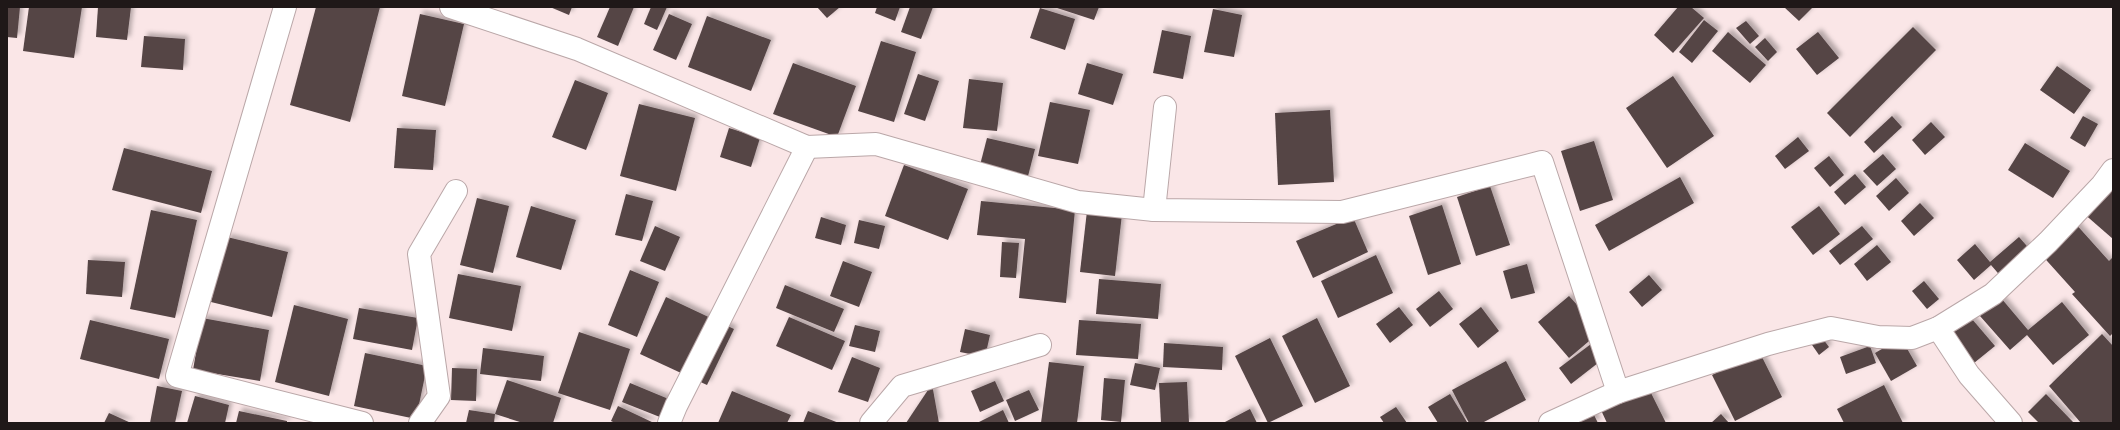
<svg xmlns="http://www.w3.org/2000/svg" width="2120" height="430" font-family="Helvetica,sans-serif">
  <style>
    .building { fill: #544445; filter: url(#shadow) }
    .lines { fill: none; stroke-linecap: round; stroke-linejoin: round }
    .minor-casing { stroke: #baa7a8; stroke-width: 24 }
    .minor { stroke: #fff; stroke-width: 22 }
  </style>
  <defs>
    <filter id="shadow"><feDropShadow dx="3.5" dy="-3.5" stdDeviation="2" flood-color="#0004"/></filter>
  </defs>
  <rect width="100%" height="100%" fill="#fae6e7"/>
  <g class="building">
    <path d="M7,7H20L17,38L7,37Z"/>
    <path d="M29,7H82L74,58L23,51Z"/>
    <path d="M98,7H131L127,40L96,37Z"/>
    <path d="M316,7H380L350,122L290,105Z"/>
    <path d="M550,7H572L569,15Z"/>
    <path d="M610,7H634L618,46L597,37Z"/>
    <path d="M651,7H667L657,30L644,24Z"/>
    <path d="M817,7H840L827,18Z"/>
    <path d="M877,7H900L895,21L875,13Z"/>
    <path d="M910,7H933L921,39L901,32Z"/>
    <path d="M1054,7H1099L1094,20Z"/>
    <path d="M1678,7H1691L1704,18L1673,53L1654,35Z"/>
    <path d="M1784,7H1813L1799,21Z"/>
    <path d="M1040,8L1075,19L1065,50L1030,38Z"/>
    <path d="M1213,9L1242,15L1234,57L1204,52Z"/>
    <path d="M420,14L464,24L445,106L402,96Z"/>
    <path d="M669,14L692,24L676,60L653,50Z"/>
    <path d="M707,16L771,40L751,91L688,67Z"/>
    <path d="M1704,20L1718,31L1692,63L1679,52Z"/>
    <path d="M1746,21L1759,36L1750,44L1736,28Z"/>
    <path d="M1913,27L1936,50L1850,137L1827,113Z"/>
    <path d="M1162,30L1191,36L1183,79L1153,73Z"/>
    <path d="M1728,32L1766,65L1750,83L1712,51Z"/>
    <path d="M1818,32L1839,58L1817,75L1796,49Z"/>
    <path d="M144,36L185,39L183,70L141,67Z"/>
    <path d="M1765,38L1777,52L1768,61L1755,47Z"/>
    <path d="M881,41L916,52L894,122L858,111Z"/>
    <path d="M793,63L856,86L837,137L773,114Z"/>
    <path d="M1087,63L1123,74L1113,105L1078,94Z"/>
    <path d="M2057,66L2091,90L2074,114L2040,90Z"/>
    <path d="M918,74L939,81L925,121L904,114Z"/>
    <path d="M1673,76L1714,136L1667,168L1626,108Z"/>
    <path d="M969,79L1003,83L997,131L963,128Z"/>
    <path d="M575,80L608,93L586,150L552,137Z"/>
    <path d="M1050,102L1090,110L1078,164L1038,156Z"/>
    <path d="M639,104L695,118L676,191L620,176Z"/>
    <path d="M1330,110L1334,182L1278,185L1275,113Z"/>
    <path d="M1892,116L1902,127L1874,153L1864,142Z"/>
    <path d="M2083,116L2098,124L2085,147L2070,138Z"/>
    <path d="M1931,122L1945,137L1925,155L1912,140Z"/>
    <path d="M397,128L436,130L433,170L394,168Z"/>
    <path d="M729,128L760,138L751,167L720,157Z"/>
    <path d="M1798,137L1809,151L1785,169L1775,156Z"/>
    <path d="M987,138L1035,149L1027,180L979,169Z"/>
    <path d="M1594,141L1613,200L1580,211L1561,151Z"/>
    <path d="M2025,143L2070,171L2053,198L2008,170Z"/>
    <path d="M124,148L212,171L201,213L112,190Z"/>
    <path d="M1883,154L1896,169L1877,186L1863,171Z"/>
    <path d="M1829,156L1844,175L1830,187L1814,168Z"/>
    <path d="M904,165L968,189L948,240L885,216Z"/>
    <path d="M1855,174L1866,187L1845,205L1834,192Z"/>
    <path d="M1680,177L1694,203L1609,251L1595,225Z"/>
    <path d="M2113,177V239L2082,212Z"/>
    <path d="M1896,178L1909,193L1889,211L1876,196Z"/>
    <path d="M1490,186L1510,245L1476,256L1457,197Z"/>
    <path d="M626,194L653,201L642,241L615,235Z"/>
    <path d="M477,198L509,206L493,273L460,265Z"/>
    <path d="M981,201L1075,210L1066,303L1019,298L1025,239L977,235Z"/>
    <path d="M1920,203L1934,218L1914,236L1901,221Z"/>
    <path d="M1442,205L1461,264L1428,275L1409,216Z"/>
    <path d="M531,206L576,220L561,270L516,257Z"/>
    <path d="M1819,206L1840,234L1813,255L1791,227Z"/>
    <path d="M151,210L197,220L175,318L130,309Z"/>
    <path d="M1087,211L1122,214L1115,276L1080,272Z"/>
    <path d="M821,217L846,225L841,245L815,238Z"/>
    <path d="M1353,217L1368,252L1313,278L1296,241Z"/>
    <path d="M859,220L885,226L879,249L854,243Z"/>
    <path d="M2074,222L2109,261L2113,257V333L2110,336L2072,294L2075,292L2039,252Z"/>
    <path d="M655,226L680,237L665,271L640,261Z"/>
    <path d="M1862,226L1873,239L1840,265L1829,251Z"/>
    <path d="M227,237L288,252L272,317L211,302Z"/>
    <path d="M2019,237L2033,253L2003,279L1991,265L1974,280L1957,260L1975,244L1990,262Z"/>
    <path d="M1002,242L1019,243L1016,278L1000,277Z"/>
    <path d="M1877,245L1891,262L1867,281L1854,264Z"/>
    <path d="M1376,255L1393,293L1338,318L1321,281Z"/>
    <path d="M88,260L125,262L122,297L86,294Z"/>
    <path d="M843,261L872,272L859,307L830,296Z"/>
    <path d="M1527,264L1535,293L1511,299L1503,271Z"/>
    <path d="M630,270L659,282L637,337L608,325Z"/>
    <path d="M458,274L521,286L512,331L449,318Z"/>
    <path d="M1649,275L1662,290L1642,307L1629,292Z"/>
    <path d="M1099,279L1161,284L1158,319L1096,314Z"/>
    <path d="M1924,281L1939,299L1927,309L1912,291Z"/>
    <path d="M785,285L844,309L834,332L776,308Z"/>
    <path d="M1439,291L1453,309L1430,327L1416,309Z"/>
    <path d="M1569,296L1601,331L1569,358L1538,322Z"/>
    <path d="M666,297L734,329L707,385L640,354Z"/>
    <path d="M2001,298L2028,330L2062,302L2089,335L2053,365L2027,335L2010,350L1980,316Z"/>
    <path d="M294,305L348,319L329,396L275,382Z"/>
    <path d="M1399,307L1413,325L1390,343L1376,324Z"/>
    <path d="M1481,307L1499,331L1478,348L1459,324Z"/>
    <path d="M359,308L418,318L412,350L353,339Z"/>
    <path d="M1966,312L1995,346L1974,363L1946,330Z"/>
    <path d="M789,317L845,341L832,370L776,346Z"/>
    <path d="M202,318L269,330L260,381L193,370Z"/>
    <path d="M1317,318L1350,386L1315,403L1282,336Z"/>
    <path d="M90,320L169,339L159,379L80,359Z"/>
    <path d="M1079,320L1141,324L1138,359L1076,355Z"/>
    <path d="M855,325L880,331L875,352L849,346Z"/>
    <path d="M965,329L990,335L985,357L960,352Z"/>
    <path d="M579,332L630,349L610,410L558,393Z"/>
    <path d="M2102,334L2113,346V423H2081L2049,386Z"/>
    <path d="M1820,335L1829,347L1819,355L1810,342Z"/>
    <path d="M1270,338L1303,406L1268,423L1235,356Z"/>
    <path d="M1901,338L1917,366L1891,381L1875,353Z"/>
    <path d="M1595,341L1607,356L1571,384L1559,368Z"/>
    <path d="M1164,343L1223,347L1222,370L1163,367Z"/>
    <path d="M1870,346L1876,363L1846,374L1840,357Z"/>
    <path d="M483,348L544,356L541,381L480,374Z"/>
    <path d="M1759,351L1782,397L1735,421L1712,375Z"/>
    <path d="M365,353L427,366L416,419L354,406Z"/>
    <path d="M852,357L880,368L868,402L838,392Z"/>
    <path d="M1506,361L1526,400L1482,423H1469L1452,390Z"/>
    <path d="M1049,362L1084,366L1077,423H1041Z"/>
    <path d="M1135,363L1160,368L1155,390L1130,385Z"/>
    <path d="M452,368L477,369L476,401L451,400Z"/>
    <path d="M1104,378L1125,380L1121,422L1101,420Z"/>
    <path d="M507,380L561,398L553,423H523L495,414Z"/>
    <path d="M995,381L1004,401L980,412L971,391Z"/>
    <path d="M1187,382L1189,423H1161L1159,383Z"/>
    <path d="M630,383L683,405L675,423L622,402Z"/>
    <path d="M932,384L939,423H906Z"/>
    <path d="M1647,385L1666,423H1607L1600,408Z"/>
    <path d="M1884,385L1903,423H1844L1837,409Z"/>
    <path d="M157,386L182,391L175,423H150Z"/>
    <path d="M1029,390L1039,410L1015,421L1006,400Z"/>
    <path d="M732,391L791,415L787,423H718Z"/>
    <path d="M1450,394L1467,422L1466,423H1438L1428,407Z"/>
    <path d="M2046,394L2074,423H2039L2028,412Z"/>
    <path d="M195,396L229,405L225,423H187Z"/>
    <path d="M618,406L654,423H615L611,421Z"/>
    <path d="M1396,407L1407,423H1384L1380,417Z"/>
    <path d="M1250,409L1257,423H1223Z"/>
    <path d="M1591,409L1598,423H1563Z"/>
    <path d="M469,410L495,414L494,423H466Z"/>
    <path d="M1003,410L1009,423H980L979,422Z"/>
    <path d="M239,411L287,421V423H236Z"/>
    <path d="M808,411L839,423H803Z"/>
    <path d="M109,413L131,423H104Z"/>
    <path d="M1721,414L1729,423H1711Z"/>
  </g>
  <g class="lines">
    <defs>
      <g id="minor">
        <path d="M285,7L177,376L362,423"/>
        <path d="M451,7L577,49L807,147L876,144L1078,202L1154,210L1342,212L1542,162L1618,392"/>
        <path d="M1154,210L1165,107"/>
        <path d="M1938,328L1969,375L2011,423"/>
        <path d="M420,423L439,396L419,254L456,191"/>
        <path d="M669,423L676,406L807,147"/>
        <path d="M871,423L902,386L1040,345"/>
        <path d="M1550,423L1618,392L1768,344L1831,328L1878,337L1912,338L1938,328L1993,294L2048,242L2102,185L2113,170"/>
      </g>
    </defs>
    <use href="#minor" class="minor-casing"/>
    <use href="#minor" class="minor"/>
  </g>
  <rect width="2120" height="430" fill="none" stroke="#1f1818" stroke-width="16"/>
</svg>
